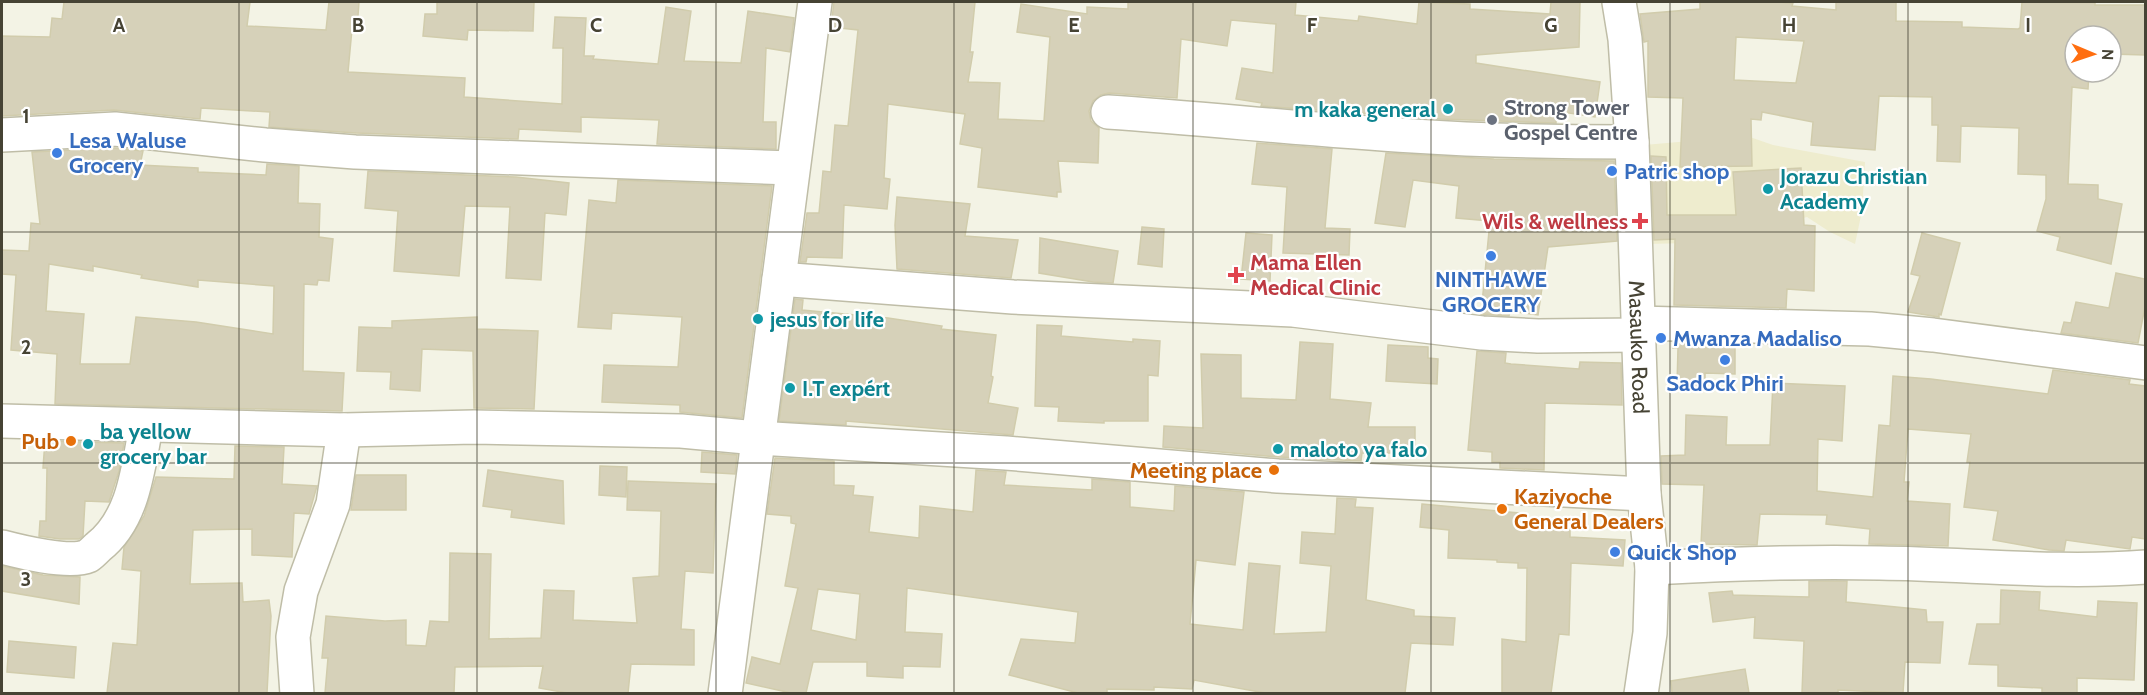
<svg xmlns="http://www.w3.org/2000/svg" width="2147" height="695" font-family="Cabin,sans-serif">
  <style>
    .education { fill: #eeecce }
    .building { fill: #d6d1b9; stroke: #d1ccac; stroke-width: 1.5; fill-rule: evenodd }
    .lines { fill: none; stroke-linecap: round; stroke-linejoin: round }
    .minor-casing { stroke: #bfbda7; stroke-width: 36 }
    .minor { stroke: #fff; stroke-width: 33 }
    .grid { fill: none; stroke: #464334; stroke-width: 1.5; stroke-opacity: 0.55 }
    .culture-dot { fill: #0f9aa8; stroke: #fff; stroke-width: 2 }
    .worship-dot { fill: #6b7280; stroke: #fff; stroke-width: 2 }
    .shop-dot { fill: #3f7fe0; stroke: #fff; stroke-width: 2 }
    .health-dot { fill: #e0444e; stroke: #fff; stroke-width: 2 }
    .food-dot { fill: #e8710a; stroke: #fff; stroke-width: 2 }
    .labels { text-anchor: middle; dominant-baseline: central; stroke-width: 4.5; stroke-linejoin: round; paint-order: stroke }
    .worship-label { font-size: 22px; font-weight: bold; fill: #5b616d; stroke: #fff; text-anchor: start }
    .culture-label { font-size: 22px; font-weight: bold; fill: #0d838f; stroke: #fff; text-anchor: start }
    .shop-label { font-size: 22px; font-weight: bold; fill: #366cbe; stroke: #fff; text-anchor: start }
    .health-label { font-size: 22px; font-weight: bold; fill: #be3a42; stroke: #fff; text-anchor: end }
    .street-label { font-size: 22px; fill: #464334; stroke: #fff }
    .food-label { font-size: 22px; font-weight: bold; fill: #c56008; stroke: #fff; text-anchor: end }
    .grid-label { font-size: 20px; text-anchor: middle; font-weight: bold; fill: #464334; stroke: #fff; stroke-width: 4.5; stroke-linejoin: round; paint-order: stroke }
  </style>
  <rect width="100%" height="100%" fill="#f3f3e5"/>
  <path class="education" d="M1747,136L1773,145L1865,162L1862,211L1855,244L1830,232L1807,217L1731,236L1730,242L1647,244L1644,145Z"/>
  <g class="building">
    <path d="M64,2H250L247,26L326,30L329,2H359L357,29H352L348,72L465,78L464,97L562,104L563,48H553L555,17L586,18L584,56H594L593,59L658,64L666,7L691,11L684,61L741,63L748,11L794,18L790,52L766,48L763,122H776V149L657,144L659,120L581,117V132L519,129L518,139L356,133L269,127L270,112L201,108L200,119L114,110L2,116V36L50,37L52,18L62,19Z"/>
    <path d="M437,2H534L533,31L468,30L467,40L423,36L425,14H437Z"/>
    <path d="M834,2H975L970,52H973L968,82L1000,83L998,119L1044,121L1050,37L1017,32L1021,4L1087,14V7L1128,9V2H1296L1295,15L1358,21L1359,16L1417,24L1419,2L1470,4V9L1550,14L1551,2H1580L1579,47L1476,55V63L1600,82L1595,117L1556,111V123L1441,119L1261,106L1262,103L1236,99L1242,68L1273,73L1276,24L1231,20L1227,46L1181,39L1177,98L1109,93L1101,95L1093,101L1089,111L1091,121L1099,128L1098,163L1058,161L1061,192H1057V197L978,187L982,148L960,144L965,114L888,104L884,178L890,179L887,209L844,205L842,258L807,257L806,262H800L807,213H819L823,171L831,172L835,125L848,126L858,30L831,27Z"/>
    <path d="M1700,2H1777L1793,3L1792,6L1836,10V2H1896V21L1962,22V27L2018,29L2020,28L2022,2H2095V5H2145V55L2111,54V36H2075V72H2089L2088,89L2072,87L2068,184L2098,185V199L2122,204L2111,264L2057,250L2060,237L2037,231L2046,199V175L2018,174L2019,128L1961,126L1960,162L1937,161L1938,125H1932V97L1879,96L1875,150L1811,145L1813,122L1762,112L1761,120L1751,119L1752,166L1680,167L1683,98L1648,97V41L1644,42L1640,14L1700,9ZM1736,37L1804,41L1796,83L1734,80Z"/>
    <path d="M1257,143L1332,149L1325,228L1350,229L1349,255L1283,253L1287,187L1252,184Z"/>
    <path d="M114,148L143,151L140,165L198,168V172L266,175L267,164L299,166L298,203L320,204L319,237L333,239L329,281L318,280L317,285L304,284L303,371L344,373L342,411L55,404L57,354L11,350L16,275L2,274V250L29,251L31,223L40,224L32,152ZM49,264L93,271V266L142,275L141,278L198,287V280L274,286L273,334L196,322L136,317L130,364H80L84,314L46,311Z"/>
    <path d="M1386,153L1494,159L1614,161L1617,241L1548,247L1538,315L1510,311L1509,316L1481,314L1490,221L1456,218L1459,186L1413,180L1405,227L1375,223Z"/>
    <path d="M1651,156L1666,157L1667,215H1736L1733,172L1801,168L1804,225L1815,226L1814,291L1787,289L1786,308L1674,305L1675,239L1654,240Z"/>
    <path d="M368,171L516,177L569,183L566,215L545,213L541,280L506,278L510,207L465,206L459,276L394,271L398,211L365,208Z"/>
    <path d="M618,180L772,186L742,418L680,412V405L602,402L604,365L678,367L682,317L612,313L611,329L578,327L589,200L616,203Z"/>
    <path d="M897,197L970,204L965,236L1018,240L1011,278L897,269L895,225Z"/>
    <path d="M1142,227L1164,229L1162,267L1138,264Z"/>
    <path d="M1246,233L1272,235L1270,281L1241,279Z"/>
    <path d="M1922,233L1960,243L1941,315L1939,314V317L1908,312L1920,276L1911,274Z"/>
    <path d="M1040,238L1118,251L1113,283L1093,282L1039,273Z"/>
    <path d="M2116,273L2145,279V307L2138,343L2061,333L2064,322L2071,323L2076,302L2109,308Z"/>
    <path d="M795,299L803,300L802,310L888,318L942,326L941,329L996,335L991,376L993,377L988,403L1018,408L1013,435L846,421V425L779,421Z"/>
    <path d="M477,317V329L538,331L534,409L474,408L473,351L422,349L420,391L390,389L391,372L357,371L359,327L392,328V321Z"/>
    <path d="M1037,325L1062,326L1061,336L1133,342V339L1160,341L1158,376L1148,375V421H1104V423L1058,421L1059,407L1035,406Z"/>
    <path d="M1300,342L1333,344L1330,399L1371,403L1368,427H1415V453H1362L1361,461L1279,457L1163,447L1164,426L1203,428L1201,354L1241,355V398L1296,400Z"/>
    <path d="M1673,343L1735,344V374L1705,373V386L1677,385L1678,348H1673Z"/>
    <path d="M1388,345L1428,347V358L1438,359L1437,384L1386,381Z"/>
    <path d="M1477,351L1506,353L1505,363L1511,364L1579,369L1580,362L1621,363L1622,405L1545,403L1544,470L1500,468V462H1492V452L1468,450Z"/>
    <path d="M2053,370L2130,380L2129,384L2145,386V539L2132,537L2130,549L2066,540L2064,551L2049,550L1993,540L1998,511L1964,507L1970,462H1967L1971,434L1908,429L1904,482H1909L1907,501L1950,504L1948,546L1869,544L1870,529L1826,524L1827,515L1760,514L1757,545L1701,544L1704,485L1662,484L1661,456L1685,455L1686,415L1727,417L1726,445H1770L1773,383L1845,386L1842,441L1818,439L1817,491L1873,497L1879,425L1890,426L1893,376L1931,379L2048,394Z"/>
    <path d="M45,441L124,443L119,471L109,502L85,501L83,536L79,539H60L39,536L40,521H46L47,468H43Z"/>
    <path d="M235,446L284,447L282,484L317,486L309,514L294,513L292,557L252,555V529L193,530L190,584L242,583L243,602L269,600L271,616L267,693H107L113,643L137,645L141,571L122,569L124,547L144,516L156,477L234,479Z"/>
    <path d="M702,452L737,455L735,474L701,472Z"/>
    <path d="M775,458L834,461V485L854,486L853,495L873,497L869,532L919,538L920,506L973,512L976,470L1006,472L1004,485L1092,490V479L1130,482V507L1174,511L1175,486L1244,492L1235,565L1196,560L1190,624L1243,630L1249,563L1280,566L1274,634L1326,632L1331,566L1300,563L1302,532L1335,534L1337,498L1356,499L1355,507L1373,508L1366,600L1414,610V616L1455,618L1453,645L1411,643L1405,693H1265L1194,680L1192,689L1154,687V690L1107,689V693H1078L1009,675L1021,639L1075,643L1078,612L907,588L905,632L942,634L940,667L903,666V678L867,676V662H813L806,693H791L746,683L752,657L780,664L798,588L785,586L796,524L791,523V516L767,514ZM818,589L860,594L856,640L811,630Z"/>
    <path d="M600,466L627,467L626,497L599,495Z"/>
    <path d="M488,470L563,481L564,524L511,517L512,510L483,506Z"/>
    <path d="M356,475H406V510H351Z"/>
    <path d="M628,481L716,484L713,573L685,571L681,629L694,630V665L631,664L628,693H567L539,688L543,666L455,667L454,693H325L328,658H322L326,616L385,621L406,620V645L426,646L430,621L449,622L450,553L491,554L489,639L541,638L544,590L574,591L573,620L637,623L633,578L659,576L661,511L627,510Z"/>
    <path d="M1422,504L1519,513V521L1570,523V537L1625,540L1623,566L1571,563L1569,635L1559,634L1551,693H1502V639L1526,642L1527,568H1518V563L1497,562V560L1448,558L1449,530L1420,527Z"/>
    <path d="M2,566L43,575L80,577L79,604L2,591Z"/>
    <path d="M1809,581H1847L1846,602L1926,610L1927,622H1943L1940,663L1905,662L1903,693L1838,690V693H1802L1804,641L1754,638L1755,617L1713,622L1709,593L1732,591L1733,595L1809,597Z"/>
    <path d="M2001,590L2040,592L2039,610L2097,617L2098,601L2137,603L2134,680L2077,678V693H2042V688L1998,686V665L1969,664L1977,624H2000Z"/>
    <path d="M9,641L76,647L74,678L7,672Z"/>
    <path d="M1745,669L1749,693H1672L1671,681Z"/>
  </g>
  <g class="lines">
    <defs>
      <g id="minor">
        <path id="s1" d="M1619,2L1625,39L1632,142L1644,494L1652,568L1650,633L1641,694"/>
        <path d="M1108,112C1210,119 1311,130 1413,136C1486,141 1559,142 1632,142"/>
        <path d="M2,135L115,129L265,145L355,152L792,168"/>
        <path d="M779,279L1013,297L1293,310L1482,333L1538,336L1639,335"/>
        <path d="M1638,323L1870,329L1933,335L2146,363"/>
        <path d="M2,421L344,430L474,427L681,431L757,438L1006,453L1278,476L1644,494"/>
        <path d="M2,547C21,552 70,564 88,556C91,554 95,550 98,547C134,519 138,468 146,426"/>
        <path d="M1652,568C1728,564 1804,561 1880,563C1968,564 2058,574 2146,567"/>
        <path d="M297,694L293,637L301,591L333,504L344,430"/>
        <path d="M725,694L815,2"/>
      </g>
    </defs>
    <use href="#minor" class="minor-casing"/>
    <use href="#minor" class="minor"/>
  </g>
  <path class="grid" d="M239,2V694M477,2V694M716,2V694M954,2V694M1193,2V694M1431,2V694M1670,2V694M1908,2V694M2,232H2146M2,463H2146"/>
  <g class="culture-dot">
    <circle cx="1448" cy="109" r="6"/>
    <circle cx="1768" cy="189" r="6"/>
    <circle cx="758" cy="319" r="6"/>
    <circle cx="790" cy="388" r="6"/>
    <circle cx="88" cy="444" r="6"/>
    <circle cx="1278" cy="449" r="6"/>
  </g>
  <circle class="worship-dot" cx="1492" cy="120" r="6"/>
  <g class="shop-dot">
    <circle cx="57" cy="153" r="6"/>
    <circle cx="1612" cy="171" r="6"/>
    <circle cx="1491" cy="256" r="6"/>
    <circle cx="1661" cy="338" r="6"/>
    <circle cx="1725" cy="360" r="6"/>
    <circle cx="1615" cy="552" r="6"/>
  </g>
  <g class="health-dot">
    <path d="M1637 212h6v6h6v6h-6v6h-6v-6h-6v-6h6z"/>
    <path d="M1233 266h6v6h6v6h-6v6h-6v-6h-6v-6h6z"/>
  </g>
  <g class="food-dot">
    <circle cx="71" cy="441" r="6"/>
    <circle cx="1274" cy="470" r="6"/>
    <circle cx="1502" cy="509" r="6"/>
  </g>
  <g class="labels">
    <g class="worship-label">
      <text x="1504" y="107">Strong Tower<tspan x="1504" dy="25">Gospel Centre</tspan></text>
    </g>
    <g class="culture-label">
      <text x="1436" y="109" text-anchor="end">m kaka general</text>
      <text x="1780" y="176">Jorazu Christian<tspan x="1780" dy="25">Academy</tspan></text>
      <text x="770" y="319">jesus for life</text>
      <text x="802" y="388">I.T expért</text>
      <text x="100" y="431">ba yellow<tspan x="100" dy="25">grocery bar</tspan></text>
      <text x="1290" y="449">maloto ya falo</text>
    </g>
    <g class="shop-label">
      <text x="69" y="140">Lesa Waluse<tspan x="69" dy="25">Grocery</tspan></text>
      <text x="1624" y="171">Patric shop</text>
      <text x="1491" y="279" text-anchor="middle">NINTHAWE<tspan x="1491" dy="25">GROCERY</tspan></text>
      <text x="1673" y="338">Mwanza Madaliso</text>
      <text x="1725" y="383" text-anchor="middle">Sadock Phiri</text>
      <text x="1627" y="552">Quick Shop</text>
    </g>
    <g class="health-label">
      <text x="1628" y="221">Wils &amp; wellness</text>
      <text x="1250" y="262" text-anchor="start">Mama Ellen<tspan x="1250" dy="25">Medical Clinic</tspan></text>
    </g>
    <g class="street-label">
      <text stroke="none"><textPath href="#s1" startOffset="346">Masauko Road</textPath></text>
    </g>
    <g class="food-label">
      <text x="59" y="441">Pub</text>
      <text x="1262" y="470">Meeting place</text>
      <text x="1514" y="496" text-anchor="start">Kaziyoche<tspan x="1514" dy="25">General Dealers</tspan></text>
    </g>
  </g>
  <g class="grid-label">
    <text x="119" y="32">A</text>
    <text x="358" y="32">B</text>
    <text x="596" y="32">C</text>
    <text x="835" y="32">D</text>
    <text x="1074" y="32">E</text>
    <text x="1312" y="32">F</text>
    <text x="1551" y="32">G</text>
    <text x="1789" y="32">H</text>
    <text x="2028" y="32">I</text>
    <text x="26" y="123">1</text>
    <text x="26" y="354">2</text>
    <text x="26" y="586">3</text>
  </g>
  <rect width="2147" height="695" fill="none" stroke="#464334" stroke-width="6"/>
  <g transform="translate(2093 54) rotate(92)"><circle r="28" fill="#ffffff" stroke="#b5b4ae" stroke-width="1.5"/>
  <path d="M0-4.5L10 22L0 15L-10 22Z" fill="#ff6e10"/>
  <text y="-9" font-size="16" font-weight="bold" text-anchor="middle" fill="#464334">N</text>
  </g>
</svg>
